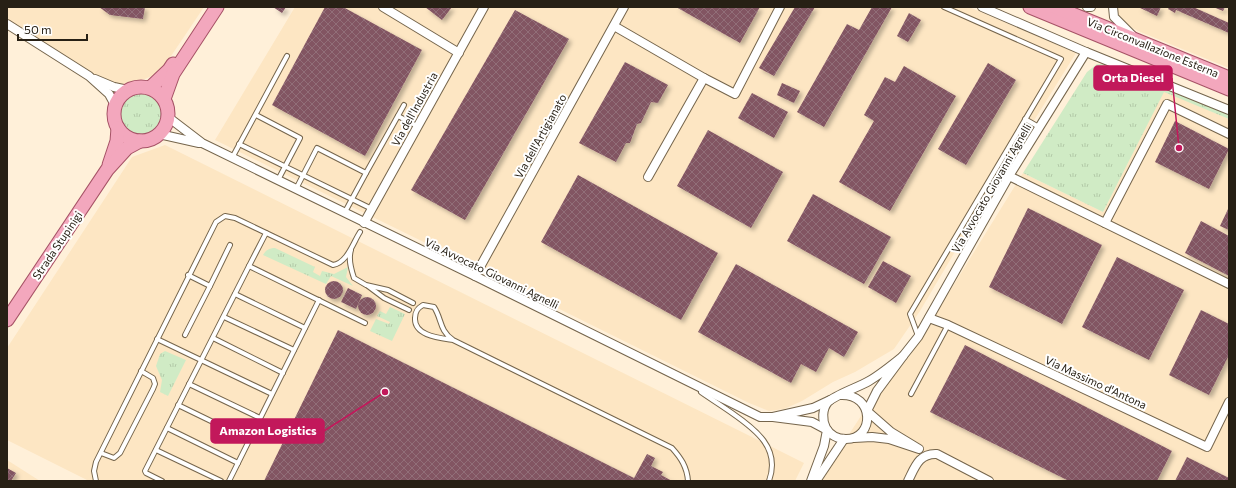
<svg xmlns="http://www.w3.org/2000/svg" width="1236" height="488" font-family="Commissioner,sans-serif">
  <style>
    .built { fill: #fde6c3 }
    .grass { fill: url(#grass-tufts) }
    .building { fill: url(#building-cross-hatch); filter: url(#shadow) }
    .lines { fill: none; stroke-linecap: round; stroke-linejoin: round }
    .service-casing { stroke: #75654c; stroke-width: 6 }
    .minor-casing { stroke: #75654c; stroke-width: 10 }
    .primary-casing { stroke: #a65266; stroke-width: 15 }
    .service { stroke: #fff; stroke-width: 4 }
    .minor { stroke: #fff; stroke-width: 8 }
    .primary { stroke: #f3a7bd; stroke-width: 13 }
    .labels { text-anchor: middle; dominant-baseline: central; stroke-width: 4; stroke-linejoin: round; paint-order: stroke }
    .street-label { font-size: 11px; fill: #272015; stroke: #fff }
    .leader { fill: none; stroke: #c2185b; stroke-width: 1.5 }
    .callout-dot { fill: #c2185b; stroke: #fff; stroke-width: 1.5 }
    .callout { fill: #c2185b; stroke: #c2185b; stroke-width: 1.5 }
    .callout-label { font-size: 12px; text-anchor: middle; font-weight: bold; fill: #fff }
  </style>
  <defs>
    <pattern id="grass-tufts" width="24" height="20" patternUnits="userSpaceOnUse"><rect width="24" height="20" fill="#d0ebc5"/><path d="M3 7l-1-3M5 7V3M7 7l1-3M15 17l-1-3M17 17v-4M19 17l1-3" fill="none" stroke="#b3c9a8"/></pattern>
    <pattern id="building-cross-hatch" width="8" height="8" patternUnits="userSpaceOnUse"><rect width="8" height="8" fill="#825462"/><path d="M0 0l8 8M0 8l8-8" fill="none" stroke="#916e78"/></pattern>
    <filter id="shadow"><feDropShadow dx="3" dy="3" stdDeviation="2" flood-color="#0004"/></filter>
  </defs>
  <rect width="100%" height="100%" fill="#fff0d9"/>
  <g class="built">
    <path d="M7,7H204L165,65L154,75L145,79L132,81L119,86L115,89L110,96L100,87L7,28Z"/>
    <path d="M295,7H969L1076,53L1002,172L920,311L894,349L855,372L833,382L802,401L784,409L769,411L749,403L479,269L215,140Z"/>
    <path d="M1114,7H1229V68L1138,31L1116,19Z"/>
    <path d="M1164,91L1229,119V481H821L829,465L874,396L881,379L893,373L901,366L909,357L1023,173L1103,212Z"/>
    <path d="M165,145L804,463L795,481H89L7,440V348L132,157Z"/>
    <path d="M7,460L40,481H7Z"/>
  </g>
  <g class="grass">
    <path d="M1097,64H1105L1229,113V119L1164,92L1103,212L1023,173L1087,72Z"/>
    <circle cx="141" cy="114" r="21"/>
    <path d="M275,248L315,267L313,272L320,276L322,271L334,274L348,267L346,277L353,286L331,276L326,284L263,255C266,250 269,248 275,248Z"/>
    <path d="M390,307L405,314L392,341L370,331L376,319L389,324L390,322L377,316L380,311L386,314Z"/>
    <path d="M165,351L186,360L168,396L160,392L162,380L156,366L160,354Z"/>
  </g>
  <g class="building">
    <path d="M99,7H145L143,19L110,15Z"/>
    <path d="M273,7H286L282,13Z"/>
    <path d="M325,7H343L422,50L365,156L272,105Z"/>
    <path d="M425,7H452L442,20Z"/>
    <path d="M676,7H760L740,43Z"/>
    <path d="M795,7H815L774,76L759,68Z"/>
    <path d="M872,7H892L824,127L797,112L847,24L859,30Z"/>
    <path d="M1138,7H1161L1157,16Z"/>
    <path d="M1169,7H1193L1229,23V33L1176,10L1175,13L1168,9Z"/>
    <path d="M1213,7H1225L1223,11Z"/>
    <path d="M515,10L569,39L465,220L411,190Z"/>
    <path d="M909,13L921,20L908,42L897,36Z"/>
    <path d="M625,62L668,85L658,103L651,102L641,123L637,124L630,143H626L616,162L579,143Z"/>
    <path d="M988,63L1016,80L966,165L938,149Z"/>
    <path d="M904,66L956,96L890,211L839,182L874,121L864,115L885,77L895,82Z"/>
    <path d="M782,83L800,91L794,103L777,95Z"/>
    <path d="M752,93L788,112L774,138L738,118Z"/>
    <path d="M1175,121L1229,149L1209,189L1155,162Z"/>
    <path d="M708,130L783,172L751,228L677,186Z"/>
    <path d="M578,175L718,253L681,320L541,242Z"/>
    <path d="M813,194L891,237L864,284L787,241Z"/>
    <path d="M1229,207V230L1220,226Z"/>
    <path d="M1028,208L1102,245L1062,324L989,287Z"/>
    <path d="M1201,221L1229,236V276L1185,253Z"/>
    <path d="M1117,257L1184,290L1149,360L1082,327Z"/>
    <path d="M883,261L911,276L896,303L868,287Z"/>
    <path d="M736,264L858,332L844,357L829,348L816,372L801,364L791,383L698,332Z"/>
    <circle cx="334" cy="290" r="9"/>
    <path d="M348,288L362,295L356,309L341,302Z"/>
    <circle cx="367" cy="306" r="9"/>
    <path d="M1201,310L1229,324V355L1209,395L1169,375Z"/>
    <path d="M338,330L634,478L647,454L655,458L651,466L663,472L661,475L672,481H264Z"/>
    <path d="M965,345L1172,451L1157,481H1069L930,412Z"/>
    <path d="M1187,457L1229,478V481H1175Z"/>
    <path d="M7,468L16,473L11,481H7Z"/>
  </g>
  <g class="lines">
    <defs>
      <g id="service">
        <path d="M256,115L300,138L278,180"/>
        <path d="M398,116L417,126"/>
        <path d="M1025,119L1039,127"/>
        <path d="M239,144L372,209"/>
        <path d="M232,158L287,56"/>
        <path d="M366,173L404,105"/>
        <path d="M296,189L317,148L366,173L345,212"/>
        <path d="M266,233L249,266L365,323"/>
        <path d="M351,250C348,259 351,269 354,278L366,285L388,290L413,303"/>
        <path d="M188,275L210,286L230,245"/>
        <path d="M368,286L384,298L409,310"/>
        <path d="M235,294L305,328"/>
        <path d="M224,317L294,350"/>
        <path d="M185,335L210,286"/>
        <path d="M918,336L910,314L1061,59L944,7"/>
        <path d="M213,338L283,373"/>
        <path d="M157,339L272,394"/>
        <path d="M453,340C440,338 414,336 415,318C415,311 418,308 423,305L434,307C442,319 439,330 453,340L672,448C681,458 687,467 688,481"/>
        <path d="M189,384L260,418"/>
        <path d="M701,392C711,399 722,406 732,413C755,429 781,448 769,481"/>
        <path d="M911,394L948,325"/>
        <path d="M178,405L250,440"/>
        <path d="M167,428L238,463"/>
        <path d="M156,450L221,481"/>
        <path d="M101,453L114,458L120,453L153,389L155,384L153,378L141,371"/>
        <path d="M96,481L94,471L96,462L216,222L225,216L235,218L333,265C347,263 353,243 360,232"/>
        <path d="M162,481L146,473L145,471L249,266"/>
        <path d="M229,481L319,300"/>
      </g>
      <g id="minor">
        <path d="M383,7L459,53"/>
        <path d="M982,7L1086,52L1229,110"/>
        <path d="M1087,7H1091"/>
        <path d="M1113,7L1114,17L1133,36"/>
        <path d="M7,24L89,76L109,94L115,105"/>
        <path d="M614,26L704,78L735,94L780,7"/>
        <path d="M95,79L114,87L128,90"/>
        <path d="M168,117L202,143L475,276L760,417H773"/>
        <path d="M159,134L199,143"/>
        <path d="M1009,176L1229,284"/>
        <path d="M648,177L704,78"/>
        <path d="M364,223L484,7"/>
        <path d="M1105,223L1167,104L1229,134"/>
        <path d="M475,276L624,7"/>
        <path d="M929,318L948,325L1207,447L1229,402"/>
        <path d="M903,356L918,337L1009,176L1086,52"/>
        <path d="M841,395C875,394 875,439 846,439C838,439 830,435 826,428C822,420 822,409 828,402C835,395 859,387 869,381C881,374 892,365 903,356L877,391L867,411L891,432L919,449L889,439L872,437L854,438"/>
        <path d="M811,481L824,446L827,430L812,422L773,417L813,408L830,400"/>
        <path d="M816,481L844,439"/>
        <path d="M908,481C915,467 919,453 937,454L989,481"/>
      </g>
      <g id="primary">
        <path d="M1030,7L1229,89"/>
        <path d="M1055,7L1229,78"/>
        <circle cx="141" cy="114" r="27"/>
        <path d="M150,88L169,70L173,64"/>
        <path d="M164,99L173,74L217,7"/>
        <path d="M109,165L117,141L118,128"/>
        <path d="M7,320L107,170L127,148L140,141"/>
      </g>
    </defs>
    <use href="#service" class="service-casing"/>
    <use href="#minor" class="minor-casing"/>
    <use href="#primary" class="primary-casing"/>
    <use href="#service" class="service"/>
    <use href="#minor" class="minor"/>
    <use href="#primary" class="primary"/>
  </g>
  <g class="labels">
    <g class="street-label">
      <text transform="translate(1153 47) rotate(22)">Via Circonvallazione Esterna</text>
      <text transform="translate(414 109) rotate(-61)">Via dell'Industria</text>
      <text transform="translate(540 136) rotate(-61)">Via dell'Artigianato</text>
      <text transform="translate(991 188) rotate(-60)">Via Avvocato Giovanni Agnelli</text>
      <text transform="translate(57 245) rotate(-56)">Strada Stupinigi</text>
      <text transform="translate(492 273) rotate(26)">Via Avvocato Giovanni Agnelli</text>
      <text transform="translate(1096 382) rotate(25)">Via Massimo d'Antona</text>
    </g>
  </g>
  <path class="leader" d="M1179 148L1172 78M385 392L324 431"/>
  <g class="callout-dot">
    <circle cx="1179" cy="148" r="4"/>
    <circle cx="385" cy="392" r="4"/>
  </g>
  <g class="callout">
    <rect x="1094" y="66" width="78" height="24" rx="4"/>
    <rect x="211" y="419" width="113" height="24" rx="4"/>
  </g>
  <g class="callout-label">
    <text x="1133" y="82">Orta Diesel</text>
    <text x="268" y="435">Amazon Logistics</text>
  </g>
  <rect width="1236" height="488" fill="none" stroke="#272015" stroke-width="16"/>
  <path d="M18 34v6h69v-6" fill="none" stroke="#272015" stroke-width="2"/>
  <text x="24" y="34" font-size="12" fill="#272015" stroke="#ffffff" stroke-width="3" paint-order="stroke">50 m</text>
</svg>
